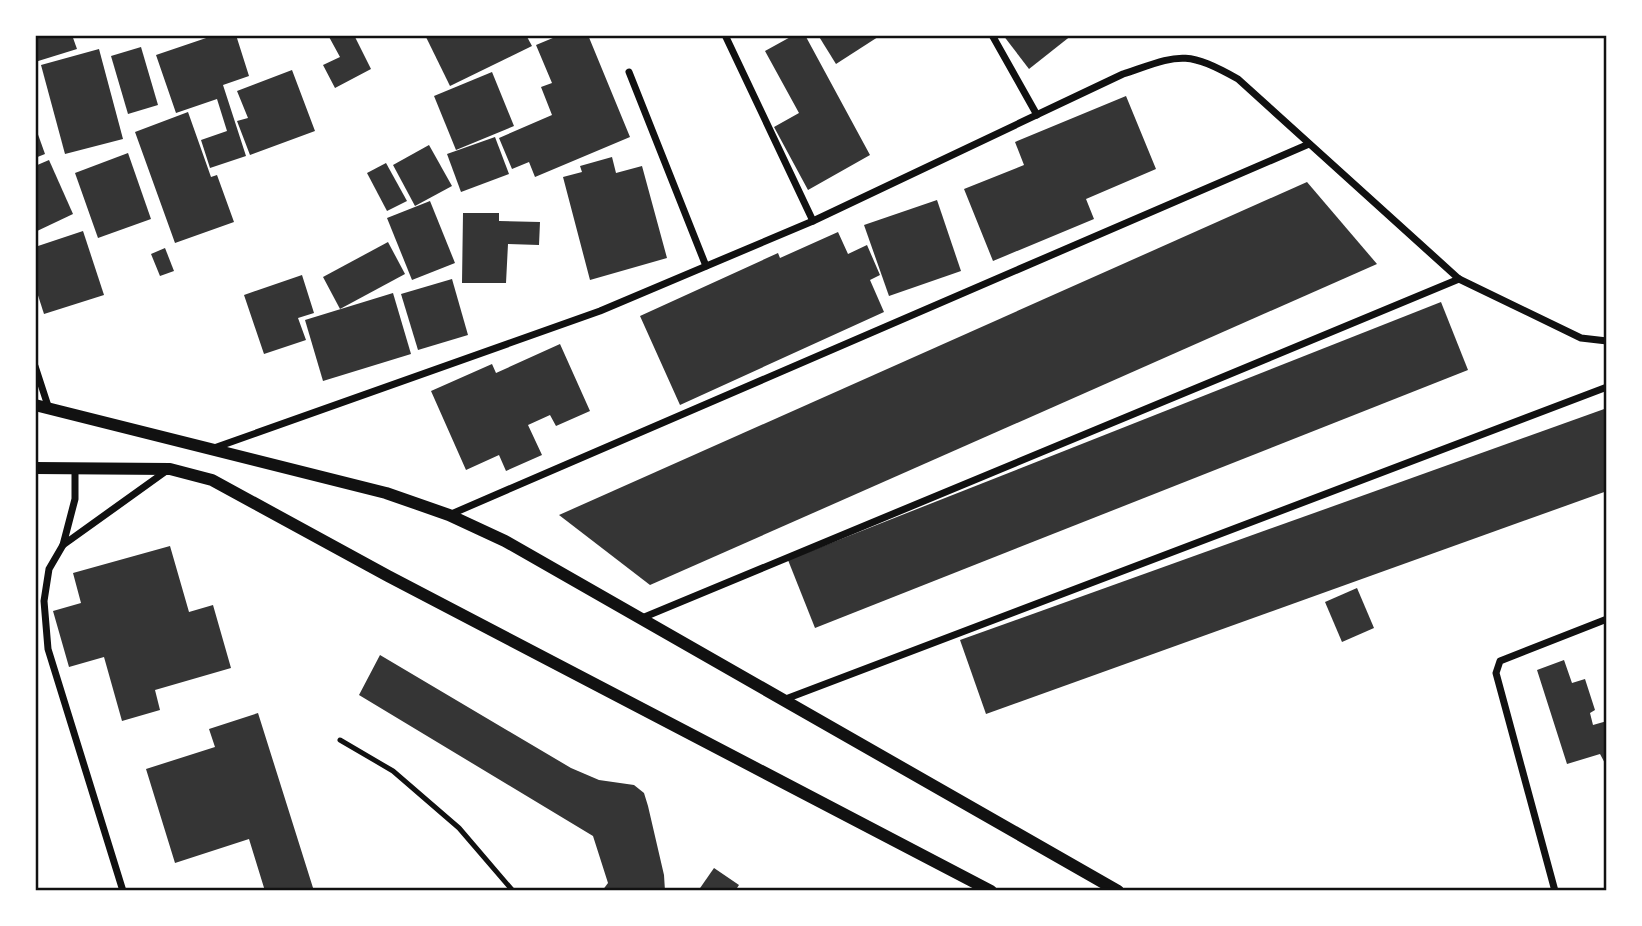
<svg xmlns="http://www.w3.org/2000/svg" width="1642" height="926" font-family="'Varela Round',sans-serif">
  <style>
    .building { fill: #353535 }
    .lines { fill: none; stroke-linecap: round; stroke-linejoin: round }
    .service { stroke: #111; stroke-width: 5 }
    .minor { stroke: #111; stroke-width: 7 }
    .tertiary { stroke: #111; stroke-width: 12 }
    .neatline { fill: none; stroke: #111; stroke-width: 2.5 }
  </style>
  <rect width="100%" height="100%" fill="#fff"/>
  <g class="building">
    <path d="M35,35H72L77,49L35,62Z"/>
    <path d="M215,35H236L249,76L223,85L246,156L210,168L201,140L227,131L217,99L176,113L156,55Z"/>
    <path d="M328,35H354L371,69L335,88L323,65L340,57Z"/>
    <path d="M425,35H526L532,46L450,86Z"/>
    <path d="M560,35H588L630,137L535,177L529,162L512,169L499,138L552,115L541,87L552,83L536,45Z"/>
    <path d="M794,35H805L870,155L808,190L774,127L799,113L765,51Z"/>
    <path d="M818,35H881L836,64Z"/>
    <path d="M1003,35H1072L1029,69Z"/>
    <path d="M141,47L158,105L128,114L111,56Z"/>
    <path d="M99,49L123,139L65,154L41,65Z"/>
    <path d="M292,70L315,131L250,155L237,121L248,118L237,91Z"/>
    <path d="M492,72L514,126L456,150L434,96Z"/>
    <path d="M1126,96L1156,169L1086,199L1094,219L993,261L964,189L1024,165L1015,142Z"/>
    <path d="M188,112L211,177L217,175L234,222L175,243L135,132Z"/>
    <path d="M35,126L45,154L35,158Z"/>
    <path d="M495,137L509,174L461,192L447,154Z"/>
    <path d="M429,145L452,186L415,206L393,165Z"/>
    <path d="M128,153L151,219L98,238L75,173Z"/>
    <path d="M612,157L616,173L642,166L667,258L590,280L563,177L582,172L580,166Z"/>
    <path d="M49,160L73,214L35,232V166Z"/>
    <path d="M386,163L407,201L387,211L367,173Z"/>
    <path d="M1307,182L1377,264L650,585L559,515Z"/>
    <path d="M937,200L961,271L889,296L864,225Z"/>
    <path d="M430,201L455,263L412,280L387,218Z"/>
    <path d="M463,213H499V221L540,222L539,245L508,244L506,283H462Z"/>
    <path d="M83,231L104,295L44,314L35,286V247Z"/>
    <path d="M838,232L848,254L867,245L880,275L870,280L884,312L680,405L640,316L778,253L780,258Z"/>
    <path d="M388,242L405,274L340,309L323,277Z"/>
    <path d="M165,248L174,271L160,276L151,254Z"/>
    <path d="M302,275L314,313L298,318L306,340L264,354L244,295Z"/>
    <path d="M452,279L468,335L418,350L401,294Z"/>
    <path d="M393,293L411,354L323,381L305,320Z"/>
    <path d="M1441,302L1468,370L815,628L788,560Z"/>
    <path d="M560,344L590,411L556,426L550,415L528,425L542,455L506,471L499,455L466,470L431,391L492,364L496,373Z"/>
    <path d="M1607,408V491L986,714L960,640Z"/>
    <path d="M170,546L189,612L213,605L231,668L155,690L160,710L122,721L104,657L69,667L53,611L81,603L73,573Z"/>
    <path d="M1357,588L1374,628L1342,642L1325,602Z"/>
    <path d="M380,655L571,768L599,780L634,785L644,793L648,806L664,875L665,891H602L608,883L593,836L359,695Z"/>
    <path d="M1564,660L1572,683L1585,679L1595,710L1590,713L1593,725L1607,721V767L1600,754L1567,764L1537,670Z"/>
    <path d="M258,713L314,891H265L249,839L175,863L146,769L215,747L209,729Z"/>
    <path d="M714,868L739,885L735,891H698Z"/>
  </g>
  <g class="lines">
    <path class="service" d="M340,740L393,771L459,828L513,891"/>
    <g class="minor">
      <path d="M725,35L813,221"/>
      <path d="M992,35L1037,115"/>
      <path d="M629,72L706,266"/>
      <path d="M35,366L49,409"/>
      <path d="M214,448L600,311L813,221L1123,74C1180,55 1184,49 1238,79L1459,279L1581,338L1607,341"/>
      <path d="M75,468V499L63,545L169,469"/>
      <path d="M449,515L1309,144"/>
      <path d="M63,545L49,569L44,601L48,649L123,891"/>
      <path d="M642,618L1459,279"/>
      <path d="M783,700L1607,387"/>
      <path d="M1555,891L1496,673L1500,661L1607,619"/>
    </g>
    <g class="tertiary">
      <path d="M35,405L386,493L449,515L505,541L1118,891"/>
      <path d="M35,468L170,469L212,480L388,576L991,891"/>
    </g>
  </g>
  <rect width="1642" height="926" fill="none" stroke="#ffffff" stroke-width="74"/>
  <rect x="37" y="37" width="1568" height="852" class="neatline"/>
</svg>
